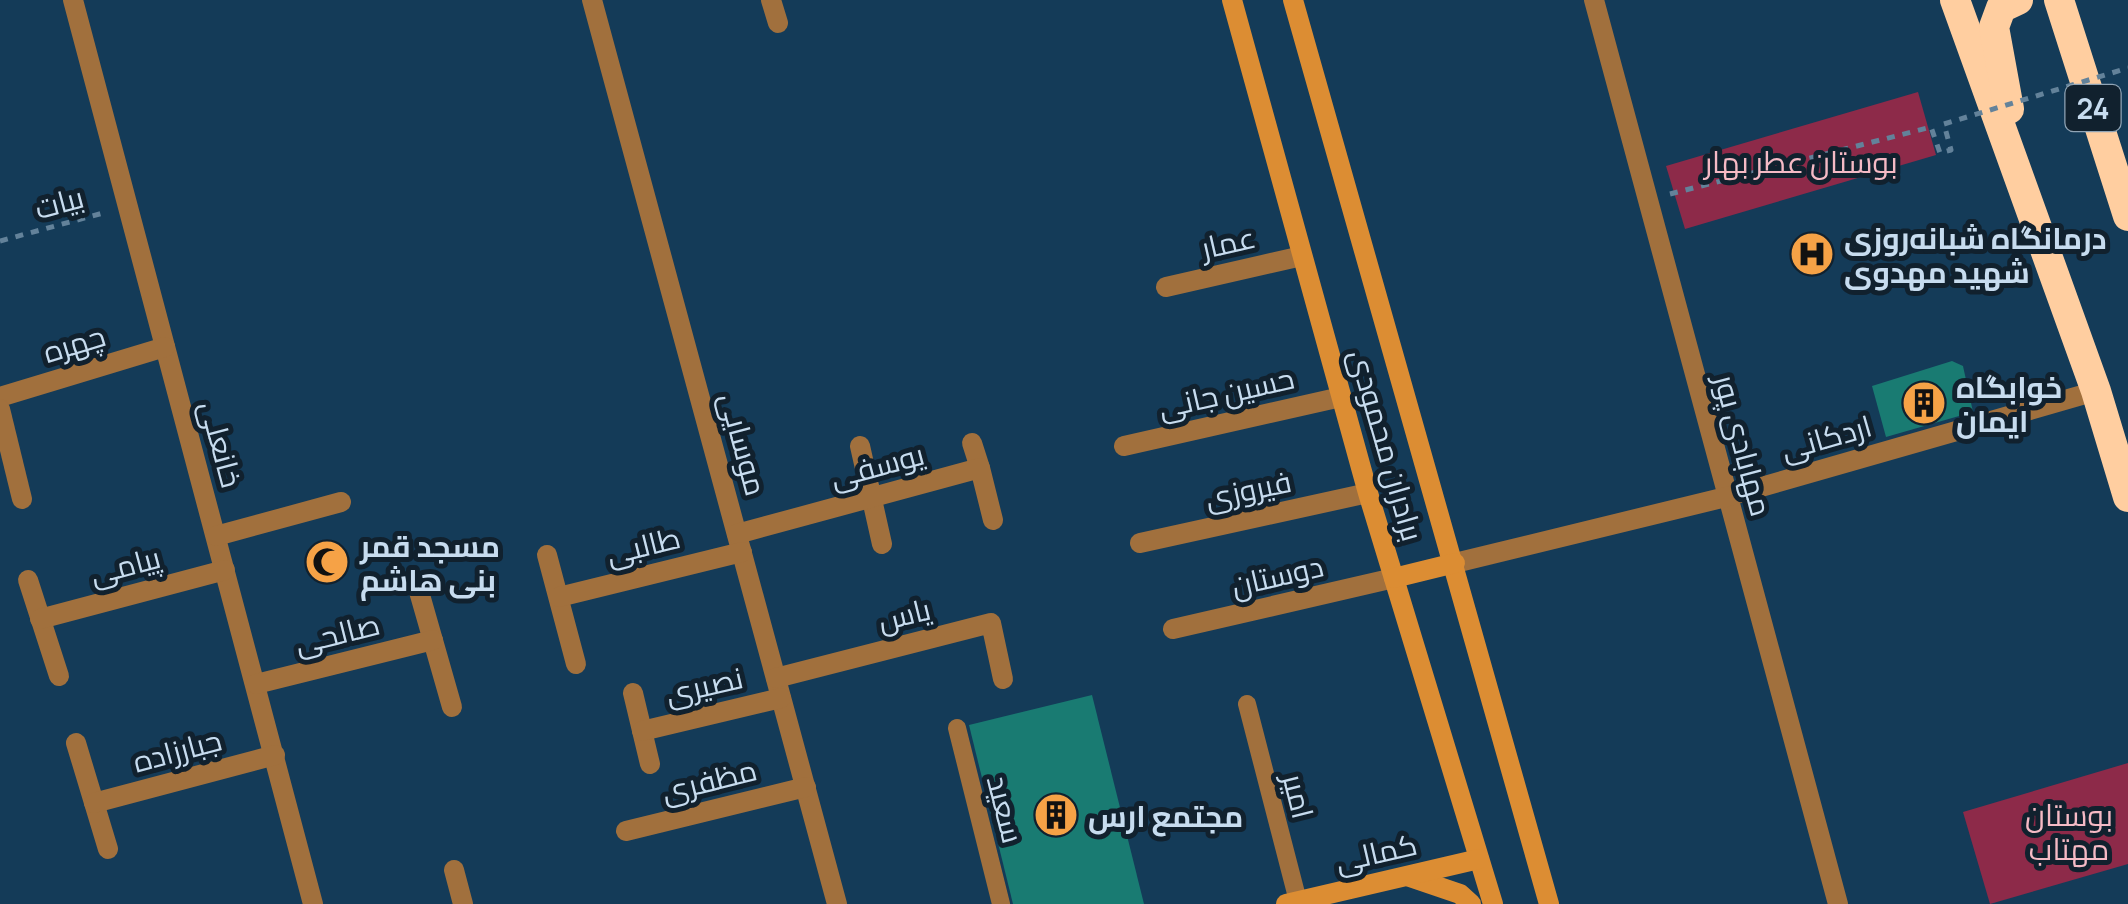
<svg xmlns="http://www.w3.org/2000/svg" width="2128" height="904" font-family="Manrope,Cairo,sans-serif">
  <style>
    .green { fill: #8d2a49 }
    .building { fill: #197b72 }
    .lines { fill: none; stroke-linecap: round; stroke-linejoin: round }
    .path { stroke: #63829a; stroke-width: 5; stroke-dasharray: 8 8; stroke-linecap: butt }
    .lane { stroke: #a1703d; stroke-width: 18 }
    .street { stroke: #a1703d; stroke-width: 20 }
    .secondary { stroke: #dc8d33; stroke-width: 20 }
    .highway { stroke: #ffcea0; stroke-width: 30 }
    .path-bridge { stroke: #63829a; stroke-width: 5; stroke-dasharray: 8 8; stroke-linecap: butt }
    .labels { text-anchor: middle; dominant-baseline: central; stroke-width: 10; stroke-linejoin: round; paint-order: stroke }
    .shield { fill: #11212e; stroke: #90a4b5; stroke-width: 2.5 }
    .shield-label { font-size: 28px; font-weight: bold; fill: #c7dcef }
    .park-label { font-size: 30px; fill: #f5bac5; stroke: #11212e }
    .street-label { font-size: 30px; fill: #c7dcef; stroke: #11212e }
    .poi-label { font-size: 30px; font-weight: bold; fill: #c7dcef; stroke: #11212e; text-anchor: start }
  </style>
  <rect width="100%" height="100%" fill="#143b58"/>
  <g class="green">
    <path d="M1918,92L1936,155L1685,229L1666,166Z"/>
    <path d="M2128,763V864L1990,904L1963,812Z"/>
  </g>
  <g class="building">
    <path d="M1952,361L1963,366L1973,412L1886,437L1872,386Z"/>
    <path d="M1092,695L1144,904H1013L969,725Z"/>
  </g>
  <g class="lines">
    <g class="path">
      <path d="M1670,194L1931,127L1940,153L1951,150L1944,124"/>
      <path d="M0,241L103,213"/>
    </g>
    <g class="lane">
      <path d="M1247,704L1298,901"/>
      <path d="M957,728L1001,904"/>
    </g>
    <g class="street">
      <path d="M73,0L313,904"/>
      <path d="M592,0L837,904"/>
      <path d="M771,0L778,23"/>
      <path d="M1594,0L1838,904"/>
      <path d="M1166,287L1302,256"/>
      <path d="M0,397L165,347"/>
      <path d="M0,409L22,499"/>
      <path d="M972,443L980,468"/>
      <path d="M860,446L882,544"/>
      <path d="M1124,446L1341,397"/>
      <path d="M737,534L980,468L993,520"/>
      <path d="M216,536L341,502"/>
      <path d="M1140,543L1368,493"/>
      <path d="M547,555L576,664"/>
      <path d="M1455,563L1726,497L2096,391"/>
      <path d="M28,580L59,676"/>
      <path d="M416,581L452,707"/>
      <path d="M559,597L742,552"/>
      <path d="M40,619L225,570"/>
      <path d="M1173,629L1394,578"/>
      <path d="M776,678L991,623L1003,679"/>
      <path d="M256,684L433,640"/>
      <path d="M633,693L650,764"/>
      <path d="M642,731L781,698"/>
      <path d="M76,743L108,849"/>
      <path d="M94,803L275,755"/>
      <path d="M626,831L806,787"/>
      <path d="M454,870L463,904"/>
    </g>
    <g class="secondary">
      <path d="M1232,0L1368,493L1493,904"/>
      <path d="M1293,0L1549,904"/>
      <path d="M1394,578L1455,563"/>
      <path d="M1410,877L1460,894L1471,904"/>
      <path d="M1286,904L1479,859"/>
    </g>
    <g class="highway">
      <path d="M1955,0L2096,391L2128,497"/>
      <path d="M2059,0L2128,216"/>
      <path d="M2009,109L1994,27L2001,8L2018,0"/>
    </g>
    <path class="path-bridge" d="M1944,124L2128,68"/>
  </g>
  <defs>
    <symbol id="hospital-disc" viewBox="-11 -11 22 22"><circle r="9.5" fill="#f6a246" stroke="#11212e"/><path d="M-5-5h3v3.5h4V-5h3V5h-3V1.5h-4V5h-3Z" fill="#111"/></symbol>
    <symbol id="building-disc" viewBox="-11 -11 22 22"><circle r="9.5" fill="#f6a246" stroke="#11212e"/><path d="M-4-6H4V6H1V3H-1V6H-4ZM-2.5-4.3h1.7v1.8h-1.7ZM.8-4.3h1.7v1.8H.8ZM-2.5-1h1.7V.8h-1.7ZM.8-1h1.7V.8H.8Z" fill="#111"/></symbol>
    <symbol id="mosque-disc" viewBox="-11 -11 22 22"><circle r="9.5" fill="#f6a246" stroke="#11212e"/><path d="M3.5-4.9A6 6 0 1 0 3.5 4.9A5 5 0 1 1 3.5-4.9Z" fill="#111"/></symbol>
  </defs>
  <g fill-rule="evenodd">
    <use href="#hospital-disc" x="1787" y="229" width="50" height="50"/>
    <use href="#building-disc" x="1899" y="378" width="50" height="50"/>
    <use href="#mosque-disc" x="302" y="537" width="50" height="50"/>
    <use href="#building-disc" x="1031" y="790" width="50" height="50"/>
  </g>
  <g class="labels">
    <rect class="shield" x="2065.5" y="85" width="55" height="46" rx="8"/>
    <g class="shield-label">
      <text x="2093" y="108">24</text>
    </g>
    <g class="park-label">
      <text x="1801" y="161">بوستان عطر بهار</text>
      <text x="2069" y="814">بوستان<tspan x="2069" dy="34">مهتاب</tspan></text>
    </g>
    <g class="street-label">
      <text transform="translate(59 202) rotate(-15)">بیات</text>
      <text transform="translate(1228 242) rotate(-13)">عمار</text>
      <text transform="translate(74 343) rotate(-17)">چهره</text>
      <text transform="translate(1226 392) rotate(-13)">حسین جانی</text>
      <text transform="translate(1826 437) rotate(-16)">اردکانی</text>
      <text transform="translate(222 444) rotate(75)">خانعلی</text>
      <text transform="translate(744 444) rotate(75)">موسایی</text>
      <text transform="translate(1387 445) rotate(74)">برادران محمودی</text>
      <text transform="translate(1744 445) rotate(75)">مهابادی پور</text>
      <text transform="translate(877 465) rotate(-15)">یوسفی</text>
      <text transform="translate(1248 489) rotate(-12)">فیروزی</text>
      <text transform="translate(643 545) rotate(-14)">طالبی</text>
      <text transform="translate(125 565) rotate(-15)">پیامی</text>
      <text transform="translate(1277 575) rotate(-13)">دوستان</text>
      <text transform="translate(904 614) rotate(-14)">یاس</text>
      <text transform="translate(337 633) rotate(-14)">صالحی</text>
      <text transform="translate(704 685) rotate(-13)">نصیری</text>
      <text transform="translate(177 750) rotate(-15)">جبارزاده</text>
      <text transform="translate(709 780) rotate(-14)">مظفری</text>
      <text transform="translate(1299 796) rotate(76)">امیر</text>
      <text transform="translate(1006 809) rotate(76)">سعید</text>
      <text transform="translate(1376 852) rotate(-13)">کمالی</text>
    </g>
    <g class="poi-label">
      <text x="1844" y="237">درمانگاه شبانه‌روزی<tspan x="1844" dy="34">شهید مهدوی</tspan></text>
      <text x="1956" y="386">خوابگاه<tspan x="1956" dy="34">ایمان</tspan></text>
      <text x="360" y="545">مسجد قمر<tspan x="360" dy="34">بنی هاشم</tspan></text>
      <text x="1088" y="815">مجتمع ارس</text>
    </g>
  </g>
</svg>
